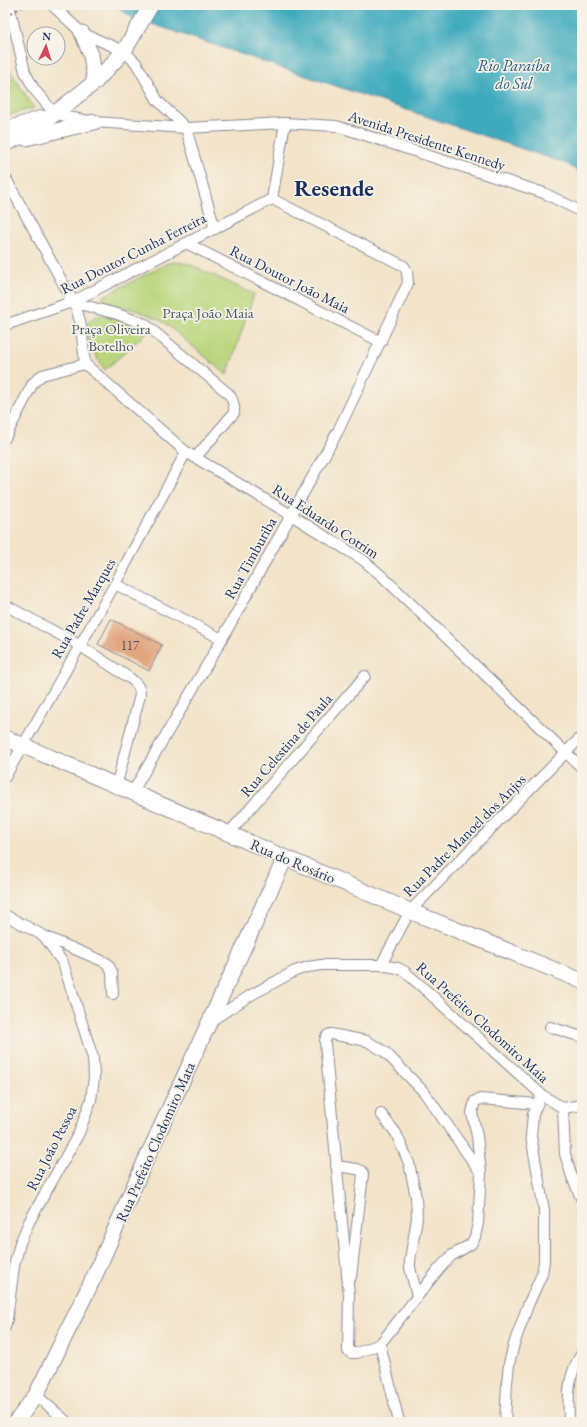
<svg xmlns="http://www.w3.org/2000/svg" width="587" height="1427" font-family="'EB Garamond',serif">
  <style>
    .green { fill: #bad57b; stroke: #6a826c }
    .water { fill: #3eaabd; stroke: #2c6c8e }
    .building { fill: #e1a57f }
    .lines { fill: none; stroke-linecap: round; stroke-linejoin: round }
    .street-casing { stroke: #878994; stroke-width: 12 }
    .secondary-casing { stroke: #878994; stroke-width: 17 }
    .path { stroke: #878994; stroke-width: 2; stroke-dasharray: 3 3; stroke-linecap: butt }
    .street { stroke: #fff; stroke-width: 10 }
    .secondary { stroke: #fff; stroke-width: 15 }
    .path-bridge { stroke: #878994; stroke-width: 2; stroke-dasharray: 3 3; stroke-linecap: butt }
    .labels { text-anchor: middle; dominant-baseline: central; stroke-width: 3.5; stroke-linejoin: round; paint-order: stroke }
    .number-label { font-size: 13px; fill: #4c4c66 }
    .street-label { font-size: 15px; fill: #1b2f5e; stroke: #f7f3e8 }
    .park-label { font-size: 15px; fill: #435865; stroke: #f7f3e8 }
    .water-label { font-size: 16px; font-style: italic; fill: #275a7f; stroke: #f7f3e8 }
    .town-label { font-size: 23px; font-weight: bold; fill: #1b2f5e; stroke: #f7f3e8 }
  </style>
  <rect width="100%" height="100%" fill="#f7f3e8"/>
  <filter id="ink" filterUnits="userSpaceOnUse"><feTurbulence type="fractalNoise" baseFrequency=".025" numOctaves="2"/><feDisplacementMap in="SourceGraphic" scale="8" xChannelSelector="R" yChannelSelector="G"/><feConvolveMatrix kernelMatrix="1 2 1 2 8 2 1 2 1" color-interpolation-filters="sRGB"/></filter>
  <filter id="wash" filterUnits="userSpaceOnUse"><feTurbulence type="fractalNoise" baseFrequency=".012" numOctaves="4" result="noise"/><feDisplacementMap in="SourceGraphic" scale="16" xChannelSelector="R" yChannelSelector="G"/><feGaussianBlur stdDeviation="0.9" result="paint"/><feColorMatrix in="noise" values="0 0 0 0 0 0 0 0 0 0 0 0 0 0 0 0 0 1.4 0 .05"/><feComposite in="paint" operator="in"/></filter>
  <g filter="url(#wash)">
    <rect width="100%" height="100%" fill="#f3e3c9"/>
    <g class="green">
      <path d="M5,63L34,108L5,116Z"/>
      <path d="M176,262L189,264L254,294L227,375L165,323C148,313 127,306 108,305L102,297L168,263Z"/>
      <path d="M106,315L142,327L147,332L105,370C94,354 69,317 106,315Z"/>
    </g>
    <path class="water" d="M115,5H582V174L567,164L131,17Z"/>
    <g id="blocks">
      <path class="building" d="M111,619L162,645L149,671L98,644Z"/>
    </g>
  </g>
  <g filter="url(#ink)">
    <use href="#blocks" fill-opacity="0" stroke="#878994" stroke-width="1"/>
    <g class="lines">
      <defs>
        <g id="street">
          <path d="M9,5L25,72L34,89L54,113L68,117L94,122L186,128L285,123L336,126L346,129L544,193L582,212"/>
          <path d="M52,5L82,33L124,51L136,63L158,101L186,128"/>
          <path d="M186,128L215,229"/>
          <path d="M5,177L76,307L81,325L85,364L186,452L291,515L363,560L382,576L582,768"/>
          <path d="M272,199L285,123"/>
          <path d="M186,243L381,342"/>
          <path d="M72,302L117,314L145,324L229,394C233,400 235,405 234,413L195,458"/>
          <path d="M5,325L72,302L272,199"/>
          <path d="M5,438L33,383L42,375L85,364"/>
          <path d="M115,584L222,639"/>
          <path d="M5,605L79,645L131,679C137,684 140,687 140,695L116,787"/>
          <path d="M5,777L115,584L186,452"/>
          <path d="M132,793L222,639L338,431L408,283L407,272L404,266L272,199"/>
          <path d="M229,833L365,676"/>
          <path d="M5,915L44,936L63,963L93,1058L94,1077L91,1100L79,1133L29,1222L20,1243L14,1266L7,1319L5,1327"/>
          <path d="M44,936L107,963L112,972L113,994"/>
          <path d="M381,965L410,911L582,736"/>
          <path d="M209,1022L251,995L295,971L308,967L321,965H381L398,968L404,971L429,993L542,1095L563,1108L582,1105"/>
          <path d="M550,1027L582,1037"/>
          <path d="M563,1108L565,1154L572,1177L582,1200"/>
          <path d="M381,1114L396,1133L409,1163L416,1197L417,1218L410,1260V1268L417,1296"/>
          <path d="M336,1166L357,1169L362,1171L363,1174L351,1277"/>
          <path d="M481,1173L424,1092L385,1052L367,1041L331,1034C326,1035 325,1038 325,1043L349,1295L348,1351L351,1353H357L380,1344L438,1270L451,1256L471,1244L475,1237L478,1223L481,1173L477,1136L472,1113L475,1101L481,1099L536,1104"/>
          <path d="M380,1344L399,1422"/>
          <path d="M36,1395L67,1422"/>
          <path d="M505,1422L507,1383L509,1364L514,1344L528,1305L542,1274L544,1261V1210L531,1136L533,1114L539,1100"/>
          <path d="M569,1422C568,1396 567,1376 582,1353"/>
        </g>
        <g id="secondary">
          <path d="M82,33L91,55L95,82"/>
          <path d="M5,130L42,118"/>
          <path d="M26,138L94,122"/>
          <path d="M5,144L35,129L95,82L124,51L151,5"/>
          <path d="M5,738L410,911L582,981"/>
          <path d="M16,1422L36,1395L95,1275L143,1166L285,858"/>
        </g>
      </defs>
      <use href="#street" class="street-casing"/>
      <use href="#secondary" class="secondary-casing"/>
      <path class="path" d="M5,49L7,56"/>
      <use href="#street" class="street"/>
      <use href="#secondary" class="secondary"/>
      <path class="path-bridge" d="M5,16L27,5"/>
    </g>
  </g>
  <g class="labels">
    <g class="number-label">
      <text x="130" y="645">117</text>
    </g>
    <g class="street-label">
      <text transform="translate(427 140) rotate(18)">Avenida Presidente Kennedy</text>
      <text transform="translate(133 253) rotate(-27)">Rua Doutor Cunha Ferreira</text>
      <text transform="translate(290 279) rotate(27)">Rua Doutor João Maia</text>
      <text transform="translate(326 521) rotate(33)">Rua Eduardo Cotrim</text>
      <text transform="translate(250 558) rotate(-61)">Rua Timburiba</text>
      <text transform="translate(83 608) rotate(-60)">Rua Padre Marques</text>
      <text transform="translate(286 745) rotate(-49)">Rua Celestina de Paula</text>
      <text transform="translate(464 835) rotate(-45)">Rua Padre Manoel dos Anjos</text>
      <text transform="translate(293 861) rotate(23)">Rua do Rosário</text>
      <text transform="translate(483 1022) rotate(42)">Rua Prefeito Clodomiro Maia</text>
      <text transform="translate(155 1142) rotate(-66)">Rua Prefeito Clodomiro Mata</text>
      <text transform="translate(51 1148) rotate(-63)">Rua João Pessoa</text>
    </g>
    <g class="park-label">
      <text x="208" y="312">Praça João Maia</text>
      <text x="111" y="328">Praça Oliveira<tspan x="111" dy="17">Botelho</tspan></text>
    </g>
    <g class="water-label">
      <text x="514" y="65">Rio Paraíba<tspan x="514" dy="18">do Sul</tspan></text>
    </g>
    <g class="town-label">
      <text x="334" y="188">Resende</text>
    </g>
  </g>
  <rect width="587" height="1427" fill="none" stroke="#f7f3e8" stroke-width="20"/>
  <g transform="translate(46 46) rotate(4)"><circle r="19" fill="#f7f3e8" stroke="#9fa5b1"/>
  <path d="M0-3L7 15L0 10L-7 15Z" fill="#d1495b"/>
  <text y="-6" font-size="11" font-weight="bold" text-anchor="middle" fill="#1b2f5e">N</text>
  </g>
</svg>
